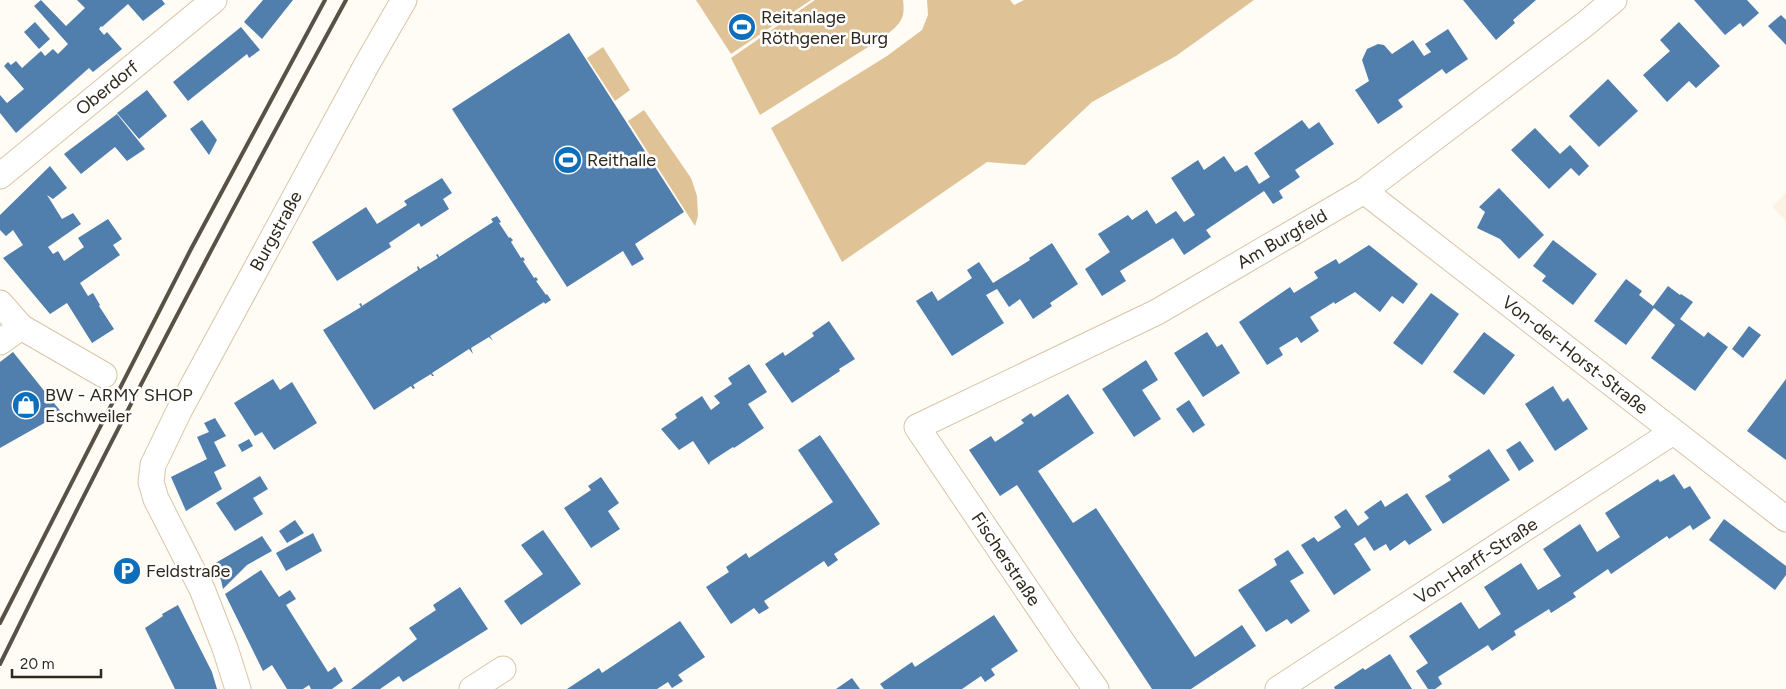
<svg xmlns="http://www.w3.org/2000/svg" width="1786" height="689" font-family="Figtree,sans-serif">
  <style>
    .built { fill: #fdf3e4 }
    .green { fill: #dfc396 }
    .building { fill: #507fae }
    .lines { fill: none; stroke-linecap: round; stroke-linejoin: round }
    .street-casing { stroke: #d8c5a7; stroke-width: 27 }
    .street { stroke: #fff; stroke-width: 25 }
    .rail { stroke: #575146; stroke-width: 4 }
    .labels { text-anchor: middle; dominant-baseline: central; stroke-width: 5; stroke-linejoin: round; paint-order: stroke }
    .poi-label { font-size: 18px; fill: #2f281c; stroke: #fff; text-anchor: start }
    .street-label { font-size: 18px; fill: #2f281c; stroke: #fff }
  </style>
  <rect width="100%" height="100%" fill="#fffbf5"/>
  <path class="built" d="M1786,193V221L1772,207Z"/>
  <g class="green">
    <path d="M696,0H811L731,54Z"/>
    <path d="M815,0H903C906,21 898,25 884,37L760,115L731,58Z"/>
    <path d="M927,0H1010L1014,5L1024,0H1254L1176,56L1092,102L1025,165L987,162L842,262L771,128L887,56L922,30L928,15Z"/>
    <path d="M603,47L630,90L615,101L587,58Z"/>
    <path d="M644,110L691,178L697,196L698,216L695,226L628,121Z"/>
  </g>
  <g class="building">
    <path d="M41,0L66,26L85,8L77,0H162L165,4L143,21L128,4L102,27L101,26L99,29L104,35L107,32L122,49L93,72L89,68L16,133L0,113V95L7,103L24,89L4,66L8,62L11,65L16,61L22,68L41,51L45,56L53,49L58,54L68,44L34,6Z"/>
    <path d="M263,0H293L262,39L244,22Z"/>
    <path d="M1463,0H1536L1513,20L1515,23L1496,40Z"/>
    <path d="M1694,0H1747L1759,13L1743,27L1740,23L1725,35Z"/>
    <path d="M1781,15L1786,20V45L1768,26Z"/>
    <path d="M35,22L50,39L39,49L24,32Z"/>
    <path d="M1679,22L1720,66L1696,88L1689,81L1667,102L1643,75L1670,51L1660,40Z"/>
    <path d="M241,27L260,50L249,58L247,54L188,101L173,82Z"/>
    <path d="M1448,29L1468,59L1446,74L1442,69L1398,100L1403,107L1378,124L1355,90L1369,81L1362,60L1367,49L1378,44L1384,45L1392,54L1413,40L1424,56L1431,52L1425,44Z"/>
    <path d="M569,33L684,212L635,244L644,259L632,266L623,251L567,287L452,109Z"/>
    <path d="M1608,79L1638,111L1599,147L1569,116Z"/>
    <path d="M147,90L167,116L139,139L117,113Z"/>
    <path d="M117,114L145,149L127,161L115,147L81,174L64,154Z"/>
    <path d="M202,120L217,140L209,155L190,129Z"/>
    <path d="M1302,120L1309,129L1319,122L1334,144L1295,170L1300,177L1279,191L1283,198L1273,204L1264,191L1206,230L1211,237L1184,255L1173,238L1120,271L1126,281L1102,296L1085,269L1110,252L1098,234L1128,215L1132,220L1147,210L1156,224L1176,211L1184,222L1195,215L1171,178L1198,160L1204,170L1224,156L1235,172L1247,165L1259,184L1270,177L1254,153Z"/>
    <path d="M1535,128L1560,154L1570,145L1589,166L1579,176L1571,168L1549,189L1511,150Z"/>
    <path d="M50,166L67,188L53,199L47,195L62,219L73,213L81,224L48,247L53,254L58,251L64,261L84,247L78,238L108,219L122,239L113,245L120,255L80,283L88,296L93,293L100,305L99,306L114,329L92,343L67,303L50,314L3,258L23,245L13,230L6,236L0,230V215Z"/>
    <path d="M442,178L452,193L443,199L449,209L421,227L419,223L389,243L391,247L337,281L312,242L366,207L377,224L407,205L404,201Z"/>
    <path d="M1499,188L1544,235L1519,259L1500,239L1477,228L1485,212L1479,207Z"/>
    <path d="M497,216L501,222L499,223L509,238L510,237L513,240L511,242L521,258L523,257L525,260L523,261L534,278L536,277L538,280L536,281L546,295L547,294L551,300L545,304L544,302L490,336L493,341L489,337L471,348L473,354L469,349L432,373L434,376H432L431,374L413,385L415,388L413,389L411,386L374,410L323,330L361,307L359,304L361,303L362,306L418,270L417,267L418,266L420,269L438,258L436,255L438,254L439,257L493,222L491,219Z"/>
    <path d="M1553,240L1597,274L1573,305L1542,281L1546,276L1533,266Z"/>
    <path d="M1052,243L1078,284L1050,303L1052,306L1033,319L1020,299L1009,307L997,289L986,295L1004,323L952,356L916,301L932,291L938,301L972,278L967,270L979,262L993,283L1030,260L1029,258Z"/>
    <path d="M1369,245L1418,284L1403,304L1392,296L1380,312L1355,292L1335,304L1334,302L1310,317L1319,331L1301,343L1297,337L1279,348L1283,355L1267,365L1239,322L1290,287L1294,293L1318,278L1314,272L1336,259L1339,264Z"/>
    <path d="M1626,279L1642,291L1639,295L1653,306L1668,286L1680,295L1681,294L1693,302L1680,319L1704,337L1708,332L1728,347L1695,391L1651,358L1675,325L1654,308L1626,345L1594,321Z"/>
    <path d="M1431,293L1459,314L1422,365L1393,343Z"/>
    <path d="M829,321L855,359L839,369L840,371L792,403L765,364L783,352L785,356L814,336L812,333Z"/>
    <path d="M1749,326L1761,335L1743,358L1732,349Z"/>
    <path d="M1207,332L1217,347L1222,344L1240,373L1203,397L1174,353Z"/>
    <path d="M1484,332L1515,355L1484,395L1453,372Z"/>
    <path d="M13,352L62,413L0,448V362Z"/>
    <path d="M1146,360L1158,380L1142,390L1161,419L1134,437L1102,389Z"/>
    <path d="M749,364L767,392L748,404L764,428L734,448L733,447L710,462L709,465L693,441L679,450L661,429L677,418L675,414L702,396L711,410L720,403L714,396L732,384L728,378Z"/>
    <path d="M273,379L280,390L292,382L317,423L274,450L262,432L255,436L234,403Z"/>
    <path d="M1786,379V460L1747,431Z"/>
    <path d="M1553,386L1563,402L1568,398L1588,429L1555,451L1525,404Z"/>
    <path d="M1068,394L1094,433L1038,471L1073,523L1096,508L1195,657L1242,625L1256,646L1191,689H1152L1017,485L1000,496L969,450L991,436L995,442L1024,423L1021,420L1031,413L1034,417Z"/>
    <path d="M1189,400L1205,425L1193,433L1176,409Z"/>
    <path d="M215,418L226,436L214,442L226,466L214,472L222,489L186,511L171,477L207,459L197,437L209,432L204,423Z"/>
    <path d="M820,435L880,524L834,554L838,560L828,567L824,561L764,601L769,608L759,614L754,608L731,624L706,587L729,572L726,567L746,553L749,558L833,502L798,450Z"/>
    <path d="M249,439L253,446L242,452L238,445Z"/>
    <path d="M1520,441L1534,461L1519,471L1506,450Z"/>
    <path d="M1489,449L1510,480L1443,524L1425,496L1451,480L1448,476Z"/>
    <path d="M1674,474L1684,489L1690,486L1711,518L1693,530L1690,525L1669,539L1667,536L1611,574L1608,569L1573,593L1576,597L1551,613L1549,609L1514,631L1516,635L1492,651L1488,645L1438,677L1442,684L1435,689H1428L1416,671L1428,663L1409,636L1461,602L1479,629L1501,614L1484,587L1521,563L1538,590L1561,576L1543,549L1580,524L1597,552L1620,537L1605,513L1658,479L1660,482Z"/>
    <path d="M260,476L268,489L253,498L263,514L235,531L216,503Z"/>
    <path d="M601,477L619,503L608,511L620,529L591,548L564,508L591,490L588,486Z"/>
    <path d="M1407,493L1432,530L1409,545L1405,540L1390,551L1386,544L1374,551L1365,537L1354,544L1371,570L1334,595L1301,545L1314,537L1318,542L1341,527L1334,517L1346,509L1358,526L1369,518L1364,512L1381,500L1385,507Z"/>
    <path d="M1724,519L1786,566V575L1775,590L1709,540Z"/>
    <path d="M295,520L304,533L287,543L279,531Z"/>
    <path d="M543,530L581,584L521,625L504,601L543,574L521,545Z"/>
    <path d="M313,533L322,551L286,571L276,553Z"/>
    <path d="M262,536L272,551L247,565L223,589L221,580L212,565Z"/>
    <path d="M1288,550L1304,573L1290,581L1310,611L1291,624L1287,619L1266,632L1238,590L1277,565L1274,559Z"/>
    <path d="M261,570L279,597L290,590L296,599L286,605L328,672L335,667L343,681L332,689H311L309,685L303,689H287L272,665L263,671L225,594Z"/>
    <path d="M460,587L488,629L403,682L399,676L380,689H351L417,639L409,628L436,610L433,605Z"/>
    <path d="M178,605L212,672L217,689H175L145,628L163,616L162,614Z"/>
    <path d="M994,615L1018,651L991,669L995,675L985,682L981,676L962,689H884L880,684L912,662L915,667Z"/>
    <path d="M680,621L705,657L678,675L683,681L672,688L668,682L657,689H567L599,668L602,673Z"/>
    <path d="M1390,654L1412,689H1335L1334,687L1363,668L1365,670Z"/>
    <path d="M852,678L860,689H836Z"/>
  </g>
  <g class="lines">
    <defs>
      <g id="street">
        <path d="M0,176L214,0"/>
        <path d="M1364,191L1786,519"/>
        <path d="M0,303L21,327L104,375"/>
        <path d="M0,342L21,327"/>
        <path d="M238,689L225,648L202,589L156,499L151,482L153,465L179,411L367,64L404,0"/>
        <path d="M472,689L503,669"/>
        <path d="M1096,689L1067,649L917,427L1157,312L1364,191L1584,25L1614,0"/>
        <path d="M1278,689L1673,432"/>
      </g>
    </defs>
    <use href="#street" class="street-casing"/>
    <use href="#street" class="street"/>
    <g class="rail">
      <path d="M0,623L191,249L325,0"/>
      <path d="M0,664C110,440 226,219 346,0"/>
    </g>
  </g>
  <defs>
    <symbol id="stadium-disc" viewBox="-11 -11 22 22"><circle r="9.5" fill="#0d6fbb" stroke="#fff"/><path d="M0-5a6.5 5 0 1 0 0 10a6.5 5 0 1 0 0-10ZM-3.5-1.8h7v3.6h-7Z" fill="#fff"/></symbol>
    <symbol id="shop-disc" viewBox="-11 -11 22 22"><circle r="9.5" fill="#0d6fbb" stroke="#fff"/><path d="M-5-2.5h2.3a2.7 3.5 0 0 1 5.4 0H5L5.5 6h-11ZM-1.5-2.5h3a1.5 2.3 0 0 0-3 0Z" fill="#fff"/></symbol>
    <symbol id="parking-disc" viewBox="-11 -11 22 22"><circle r="9.5" fill="#0d6fbb" stroke="#fff"/><path d="M-3.5-5.5H1a3.5 3.5 0 0 1 0 7H-1V5.5H-3.5ZM-1-3.4V-.6H.8a1.4 1.4 0 0 0 0-2.8Z" fill="#fff"/></symbol>
  </defs>
  <g fill-rule="evenodd">
    <use href="#stadium-disc" x="726" y="11" width="32" height="32"/>
    <use href="#stadium-disc" x="552" y="144" width="32" height="32"/>
    <use href="#shop-disc" x="10" y="389" width="32" height="32"/>
    <use href="#parking-disc" x="111" y="555" width="32" height="32"/>
  </g>
  <g class="labels">
    <g class="poi-label">
      <text x="761" y="17">Reitanlage<tspan x="761" dy="21">Röthgener Burg</tspan></text>
      <text x="587" y="160">Reithalle</text>
      <text x="45" y="395">BW - ARMY SHOP<tspan x="45" dy="21">Eschweiler</tspan></text>
      <text x="146" y="571">Feldstraße</text>
    </g>
    <g class="street-label">
      <text transform="translate(107 88) rotate(-39)">Oberdorf</text>
      <text transform="translate(276 231) rotate(-61)">Burgstraße</text>
      <text transform="translate(1282 239) rotate(-30)">Am Burgfeld</text>
      <text transform="translate(1575 355) rotate(38)">Von-der-Horst-Straße</text>
      <text transform="translate(1006 559) rotate(56)">Fischerstraße</text>
      <text transform="translate(1476 561) rotate(-33)">Von-Harff-Straße</text>
    </g>
  </g>
  <path d="M12 669v8h89v-8" fill="none" stroke="#2f281c" stroke-width="2.5"/>
  <text x="20" y="669" font-size="15" fill="#2f281c" stroke="#ffffff" stroke-width="4" paint-order="stroke">20 m</text>
</svg>
